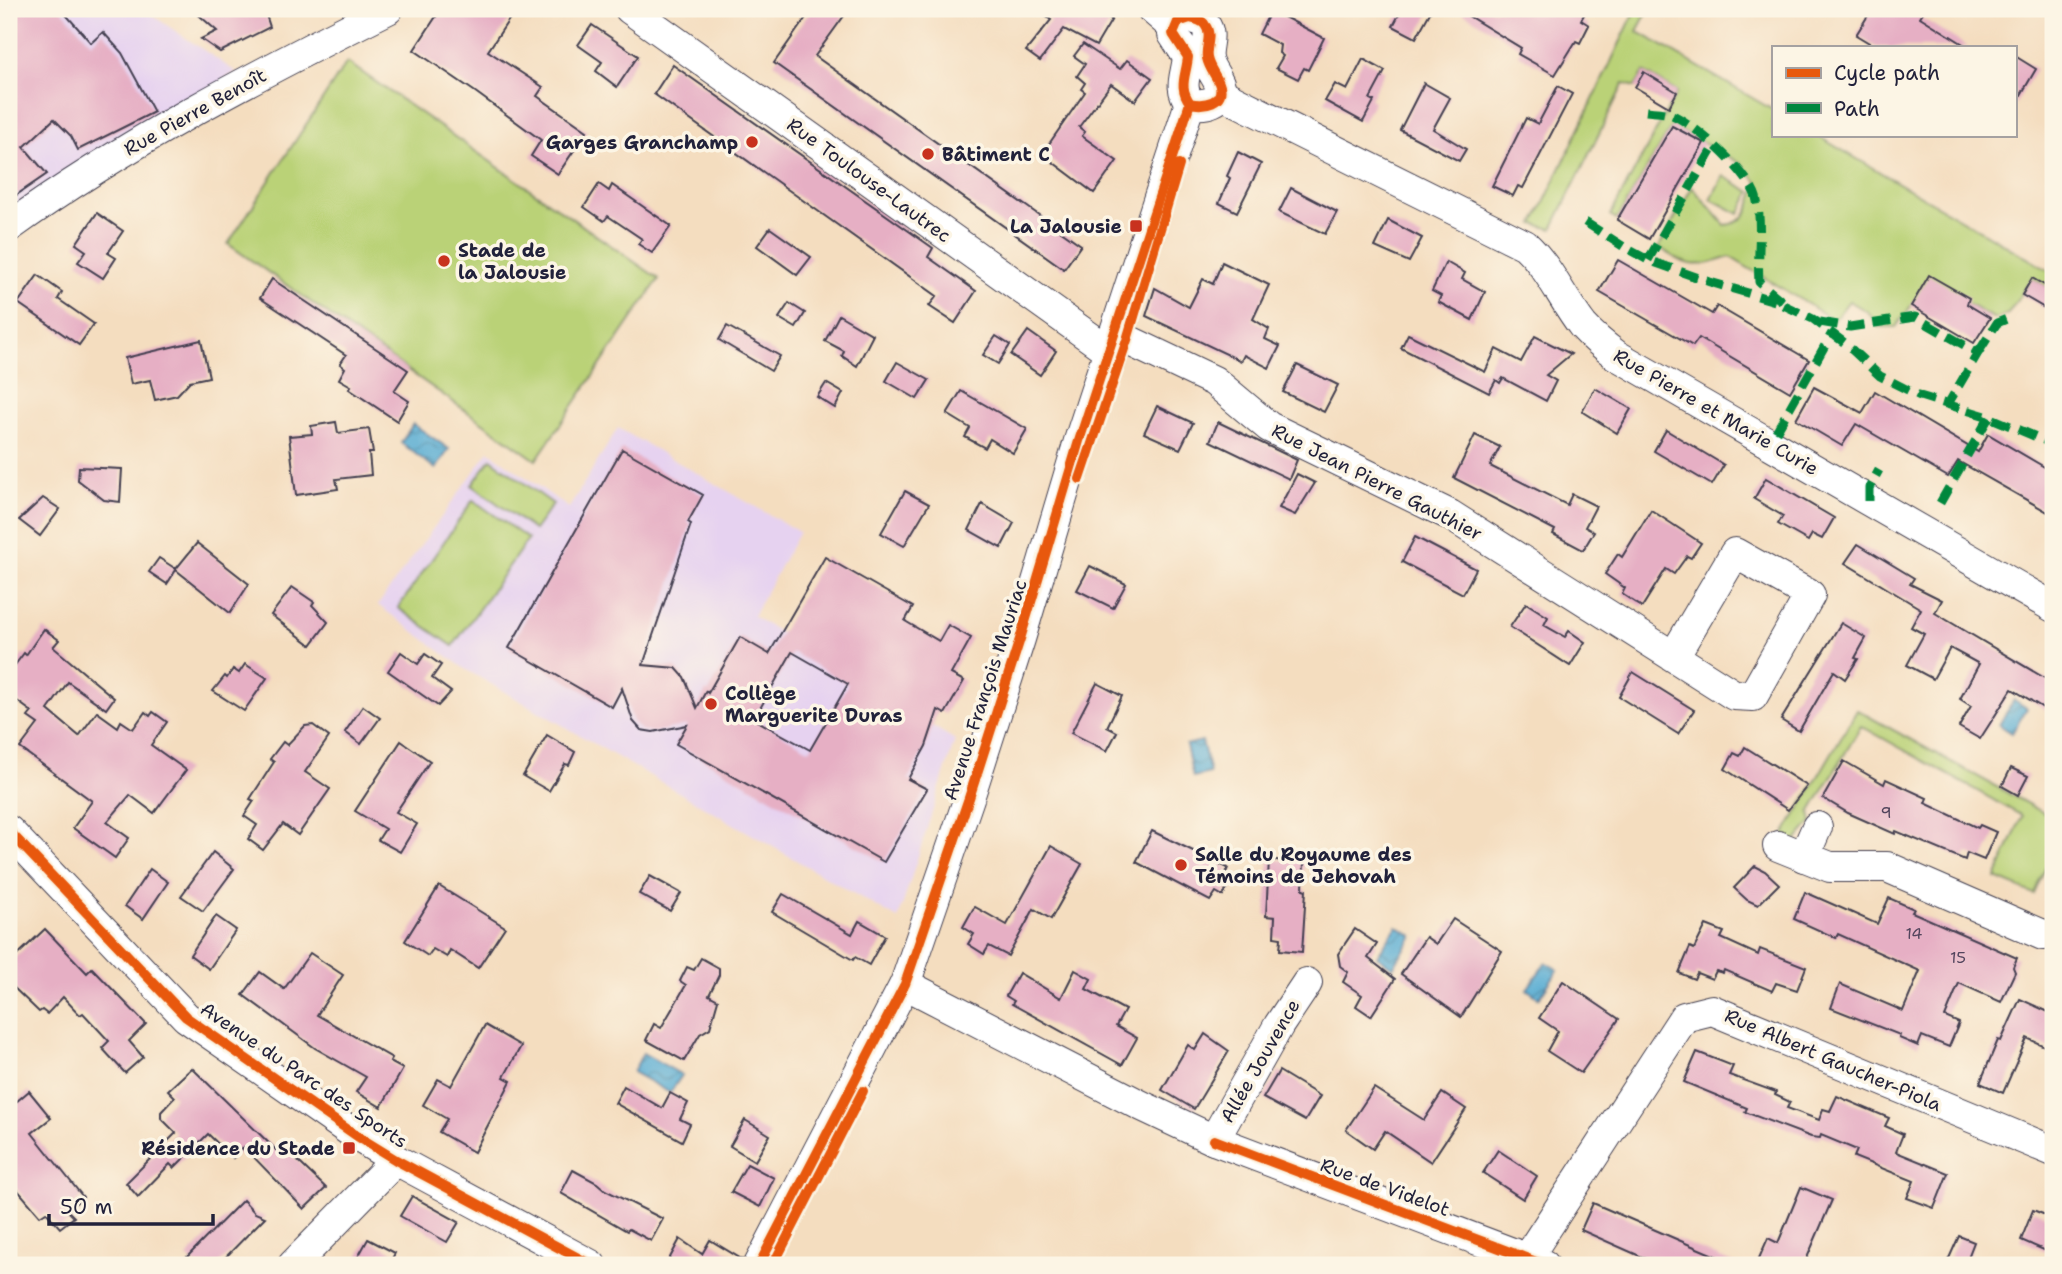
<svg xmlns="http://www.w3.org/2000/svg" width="2062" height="1274" font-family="'Shantell Sans',sans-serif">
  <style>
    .built { fill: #e6d2f0 }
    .green { fill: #bad277; stroke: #6e7a59; stroke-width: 2 }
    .water { fill: url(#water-waves); stroke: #3c6787; stroke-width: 2 }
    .building { fill: #e6afc4; fill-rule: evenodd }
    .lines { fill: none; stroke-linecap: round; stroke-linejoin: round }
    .minor-casing { stroke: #423e4f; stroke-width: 32 }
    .minor { stroke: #fff; stroke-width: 30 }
    .quiet { stroke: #00873e; stroke-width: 9; stroke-dasharray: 18 9; stroke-linecap: butt }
    .cycleway-casing { stroke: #fcf5e5; stroke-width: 15 }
    .cycleway { stroke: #e8590c; stroke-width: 10 }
    .poi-dot { fill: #c8321e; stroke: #fcf5e5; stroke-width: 2.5 }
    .labels { text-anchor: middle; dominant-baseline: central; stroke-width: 7; stroke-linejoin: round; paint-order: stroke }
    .number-label { font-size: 16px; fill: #53455d }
    .street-label { font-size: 19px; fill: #22223b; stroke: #fcf5e5 }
    .poi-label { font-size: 19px; font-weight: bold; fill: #22223b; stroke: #fcf5e5; text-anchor: start }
  </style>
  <defs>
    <pattern id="water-waves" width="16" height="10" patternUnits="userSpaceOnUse" patternTransform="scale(1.75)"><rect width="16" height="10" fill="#57acd3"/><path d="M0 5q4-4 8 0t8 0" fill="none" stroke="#488cac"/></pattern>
  </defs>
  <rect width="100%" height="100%" fill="#fcf5e5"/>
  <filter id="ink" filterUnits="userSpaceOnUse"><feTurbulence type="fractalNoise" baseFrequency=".0143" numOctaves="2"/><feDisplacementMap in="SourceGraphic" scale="14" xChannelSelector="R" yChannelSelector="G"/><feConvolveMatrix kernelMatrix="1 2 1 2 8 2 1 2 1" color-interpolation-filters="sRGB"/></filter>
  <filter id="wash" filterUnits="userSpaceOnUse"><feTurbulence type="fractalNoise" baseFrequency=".00686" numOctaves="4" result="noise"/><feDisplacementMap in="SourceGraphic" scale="28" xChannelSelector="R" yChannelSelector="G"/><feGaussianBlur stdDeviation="1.57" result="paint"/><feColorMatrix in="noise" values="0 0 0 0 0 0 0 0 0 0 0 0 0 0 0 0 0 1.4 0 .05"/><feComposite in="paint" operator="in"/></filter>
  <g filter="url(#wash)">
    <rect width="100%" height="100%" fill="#f4ddbf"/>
    <g class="built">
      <path d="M9,9H143L236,72L9,215Z"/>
      <path d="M618,428L799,532L753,616L955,740L898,919L465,669L378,605L489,451L569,508Z"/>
    </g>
    <g class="green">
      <path d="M1636,9H1649L1637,31L1773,110V135H1816L2053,273V290L2032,278L2008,314L1995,319L1967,304L1911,306L1896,327H1879L1868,312L1849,301L1834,320L1730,257C1695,268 1690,269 1659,247L1692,187L1725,225C1750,222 1750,204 1758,183L1742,164L1672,126L1617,220L1610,216L1677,92L1644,72L1635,87L1624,83L1552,229L1534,224Z"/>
      <path d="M347,62L659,279L536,460L228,244Z"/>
      <path d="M1723,176L1751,192L1739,214L1711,199Z"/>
      <path d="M491,459L553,504L534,530L472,485Z"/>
      <path d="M473,500L528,539L453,646L398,608Z"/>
      <path d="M1857,710L2053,818V850L2034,894L1996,878L2022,816L1861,726L1810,813L1812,822L1794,843L1782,838Z"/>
    </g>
    <g class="water">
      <path d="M413,424L449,449L436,469L401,443Z"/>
      <path d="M2014,700L2027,708L2012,733L1999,725Z"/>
      <path d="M1202,741L1210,773L1193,777L1186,745Z"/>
      <path d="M1397,926L1413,936L1393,967L1377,956Z"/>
      <path d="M1546,962L1558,970L1539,998L1527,989Z"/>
      <path d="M643,1053L682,1075L670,1093L633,1072Z"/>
    </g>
    <g id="blocks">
      <g class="building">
        <path d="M9,9H61L91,43L103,32L122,53L154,112L78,150L71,136L54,119L24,147L47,174L9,200Z"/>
        <path d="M192,9H264L270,27L220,52L201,39L217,31Z"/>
        <path d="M441,9H516L488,51L543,87L537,96L587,131L558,174L531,156L541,140L474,91L414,50Z"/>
        <path d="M812,9H849L815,56L1081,245L1064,269L774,63Z"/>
        <path d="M1036,9H1093L1112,19L1096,46L1064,29L1040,61L1026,51L1051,20Z"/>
        <path d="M1402,9H1432L1416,38L1393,26Z"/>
        <path d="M1457,9H1587L1581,20L1589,25L1580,43L1576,41L1555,75L1518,54L1521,48Z"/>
        <path d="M1872,9H1925L1920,17L1968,47H1876L1856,35Z"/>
        <path d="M1271,10L1324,38L1308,70L1304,68L1298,79L1276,68L1283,56L1279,53L1280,45L1259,34Z"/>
        <path d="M592,25L638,56L617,87L596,71L602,62L578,45Z"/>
        <path d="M1083,44L1120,69L1127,60L1152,78L1135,101L1111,84L1079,127L1085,132L1082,136L1117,161L1094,193L1042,154L1085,92L1081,89L1085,83L1077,76L1085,64L1074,56Z"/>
        <path d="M2015,56L2036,69L2015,105Z"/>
        <path d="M1363,59L1385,71L1370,99L1374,101L1363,122L1325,101L1335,84L1347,90Z"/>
        <path d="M673,65L933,248L928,257L976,291L955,323L929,306L937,296L654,94Z"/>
        <path d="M1644,72L1677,92L1669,107L1635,87Z"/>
        <path d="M1424,83L1450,98L1433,129L1466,149L1459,161L1400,130Z"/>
        <path d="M1558,86L1572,94L1523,188L1518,186L1513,196L1492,186L1526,118L1538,124Z"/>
        <path d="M1672,126L1704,143L1649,239L1617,220Z"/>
        <path d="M1238,152L1261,164L1237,212L1219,203L1230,178L1227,176Z"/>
        <path d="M599,184L609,191L612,185L671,226L652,253L638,244L642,239L608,216L604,221L584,207Z"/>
        <path d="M1291,188L1337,212L1325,234L1279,212Z"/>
        <path d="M97,213L123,231L108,253L116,258L103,278L78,262L86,251L76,244Z"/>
        <path d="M1388,220L1422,238L1409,262L1375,247Z"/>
        <path d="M770,228L811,257L797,275L757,246Z"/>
        <path d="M1618,260L1712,314L1717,306L1809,360L1790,392L1699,338L1693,346L1599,292Z"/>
        <path d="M1222,262L1269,285L1253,319L1269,329L1265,339L1280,346L1269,368L1244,355L1241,361L1146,316L1155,288L1189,307L1203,279L1213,284Z"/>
        <path d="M1446,262L1465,273L1462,279L1485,292L1472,320L1438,302L1441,296L1432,291Z"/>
        <path d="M38,275L62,292L58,299L94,324L79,345L18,303Z"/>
        <path d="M1929,275L1969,298L1967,304L1990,318L1974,343L1911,306Z"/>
        <path d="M2032,278L2053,290V313L2022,295Z"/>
        <path d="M272,279L408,370L394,391L409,401L397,421L349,389L351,386L339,379L345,368L340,364L346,355L260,298Z"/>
        <path d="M789,303L805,313L796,328L779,318Z"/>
        <path d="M839,315L873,335L857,366L842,356L844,351L825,341Z"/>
        <path d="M727,326L780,356L771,371L719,340Z"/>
        <path d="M1028,331L1056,351L1040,375L1011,355Z"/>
        <path d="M1408,334L1485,372L1496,349L1521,362L1535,336L1571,354L1546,375L1556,381L1546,401L1503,378L1500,383L1496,380L1489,393L1401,348Z"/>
        <path d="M996,336L1010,345L998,364L983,355Z"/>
        <path d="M201,340L209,377L190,381L177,395L155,400L150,380L131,384L125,358Z"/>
        <path d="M897,362L929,380L917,399L886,381Z"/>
        <path d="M1297,365L1338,385L1324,412L1283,392Z"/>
        <path d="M826,383L843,393L835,408L817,397Z"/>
        <path d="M1814,387L1862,413L1875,391L1978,452L1988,434L2053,472V515L1958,461L1948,477L1856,424L1842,446L1796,419Z"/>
        <path d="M1595,388L1631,409L1617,433L1582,411Z"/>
        <path d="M961,391L1027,429L1013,453L990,439L985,448L965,437L970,428L947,414Z"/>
        <path d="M1157,406L1193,423L1180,449L1144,433Z"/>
        <path d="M336,422L338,433L369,429L373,453H369L371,475L336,479L338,489L296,495L289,436L312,434L311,426Z"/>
        <path d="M1218,422L1297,460L1289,479L1210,441Z"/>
        <path d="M1666,430L1724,465L1712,485L1654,451Z"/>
        <path d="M1475,435L1500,447L1490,466L1567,505L1572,494L1596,506L1585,527L1594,532L1583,550L1553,534L1555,530L1454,478Z"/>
        <path d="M622,449L703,495L688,522L691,524L643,665L676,668L684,677L697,708L706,691L708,693L740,637L769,654L825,557L913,607L905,621L939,641L948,625L971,638L951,674L964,681L945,714L938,710L926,746L908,779L927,789L884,862L676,744L687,725L653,732L641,730L633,721L622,688L612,707L509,648ZM792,652L848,684L810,750L754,719Z"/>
        <path d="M79,467L122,469L120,502L104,500L78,480Z"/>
        <path d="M1297,474L1315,483L1295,515L1279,508Z"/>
        <path d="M1766,478L1834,518L1822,539L1812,534L1808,541L1778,524L1783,516L1754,499Z"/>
        <path d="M905,491L929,504L904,546L881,533Z"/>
        <path d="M43,498L60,509L40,536L19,520Z"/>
        <path d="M982,504L1014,523L1001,548L969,530Z"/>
        <path d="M1651,510L1701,543L1691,558L1687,556L1674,574L1666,569L1642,607L1622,594L1625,588L1605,574L1618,554L1622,557Z"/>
        <path d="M1415,537L1476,569L1463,594L1402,562Z"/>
        <path d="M197,543L249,584L230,613L176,570L167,584L149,572L159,558L176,569Z"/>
        <path d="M1858,544L1914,578L1910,584L1942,600L1935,613L2053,683V714L2012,689L1980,739L1959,727L1971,706L1960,699L1979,664L1950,648L1933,679L1907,665L1924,634L1911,627L1921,609L1845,563Z"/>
        <path d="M1090,566L1126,584L1113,608L1077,590Z"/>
        <path d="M292,587L314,602L312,605L328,622L311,645L271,615Z"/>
        <path d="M1526,603L1548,617L1544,625L1565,637L1569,631L1585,642L1570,666L1510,627Z"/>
        <path d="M1841,623L1866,638L1855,658L1858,659L1845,679L1834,671L1799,731L1781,720Z"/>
        <path d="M44,629L59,640L53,647L114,698L106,709L68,682L48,710L79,736L97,712L118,727L121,721L133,729L145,712L150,716L153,712L167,722L151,745L186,770L154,813L130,795L107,822L129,838L115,858L73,828L92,801L20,748L38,724L28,717L32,712L9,695V673L24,653L26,655Z"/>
        <path d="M401,652L418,664L425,654L441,665L432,678L451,692L438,706L388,671Z"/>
        <path d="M245,664L267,678L244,711L213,691L225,676L227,678L233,669L239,673Z"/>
        <path d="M1633,672L1694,710L1678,734L1619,697Z"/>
        <path d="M1097,683L1122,696L1107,727L1117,732L1107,751L1071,733Z"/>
        <path d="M363,706L380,718L361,744L345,732Z"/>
        <path d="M313,725L329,737L305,772L330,789L298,835L283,824L263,850L248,839L257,825L244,816L254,801L250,799L274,762L270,759L283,742L287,745L305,726Z"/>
        <path d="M547,735L575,752L569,765L565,764L549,791L523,776Z"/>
        <path d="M401,741L430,761L396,812L417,824L400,852L378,840L385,829L355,811Z"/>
        <path d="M1745,747L1807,786L1788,810L1725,769L1734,753L1740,756Z"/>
        <path d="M1844,761L1884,784L1886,779L1927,798L1925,803L1978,828L1980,825L1996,832L1984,860L1967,853L1965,860L1896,831L1895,834L1848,813L1823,798Z"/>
        <path d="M2011,768L2028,776L2018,795L2002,786Z"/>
        <path d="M1152,831L1228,868L1224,877L1231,881L1223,896L1216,892L1210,901L1136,862Z"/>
        <path d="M1051,846L1082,864L1051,919L1034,909L1008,956L989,946L984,954L968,944L974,934L963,927L973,909L975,907L1007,925Z"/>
        <path d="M213,852L234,869L203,911L181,896Z"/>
        <path d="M1269,860L1304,861L1303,889L1306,890L1302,952L1280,950L1281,938L1274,937L1275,917L1266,916Z"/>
        <path d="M1755,866L1765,871L1779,884L1758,905L1747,900L1734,888Z"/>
        <path d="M150,869L168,882L143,919L125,906Z"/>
        <path d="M650,876L681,893L670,911L639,894Z"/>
        <path d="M439,886L505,927L478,968L450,950L447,957L433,949L428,956L405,941Z"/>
        <path d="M1805,892L1877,924L1889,898L1914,909L1912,912L2017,958L2013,967L2015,972L2001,1002L1959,983L1945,1017L1959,1023L1949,1047L1922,1036L1918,1046L1899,1038L1900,1035L1831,1008L1840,984L1903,1011L1920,971L1838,934L1836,938L1794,919Z"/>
        <path d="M783,894L852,934L859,921L885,936L869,965L855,957L853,960L772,912Z"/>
        <path d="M216,916L236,930L209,969L190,955Z"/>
        <path d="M1453,919L1502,951L1461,1017L1401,974L1426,937L1436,944Z"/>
        <path d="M1706,925L1724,932L1721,938L1758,955L1760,949L1806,967L1797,990L1776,983L1772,991L1724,970L1723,973L1716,971L1712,979L1697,973L1694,979L1679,973L1690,947L1694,949Z"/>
        <path d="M45,929L87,973L92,968L146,1024L129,1041L143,1057L125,1073L102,1048L109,1041L83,1013L80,1015L63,997L47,1014L42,1010L39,1012L9,983V963Z"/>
        <path d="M1355,929L1377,944L1368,958L1395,979L1371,1016L1356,1006L1362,995L1343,982L1348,972L1340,966L1338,954Z"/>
        <path d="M310,953L343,975L317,1015L392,1058L390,1062L403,1069L381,1107L356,1092L366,1077L315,1048L243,995L260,972L284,989Z"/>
        <path d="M701,958L719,968V975L709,995L718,1000L710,1028L700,1034L684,1061L646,1040L654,1024L661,1028L686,985L680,981L687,967L694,970Z"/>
        <path d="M1075,970L1091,979L1086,989L1125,1010L1116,1026L1137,1038L1122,1065L1012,1004L1014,1001L1006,996L1019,973L1061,998Z"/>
        <path d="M1563,981L1619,1019L1581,1073L1547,1051L1558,1031L1539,1018Z"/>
        <path d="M2020,999L2053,1014V1050L2027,1038L2003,1093L1980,1083L1998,1040L2001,1041Z"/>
        <path d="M485,1025L521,1046L504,1077L511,1081L474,1152L439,1132L447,1119L423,1105L438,1079L451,1086Z"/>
        <path d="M1205,1034L1229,1051L1194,1109L1162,1090L1188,1045L1195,1050Z"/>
        <path d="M1697,1052L1733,1066L1729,1075L1776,1092L1775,1095L1790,1102L1787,1108L1819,1120L1823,1109L1830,1111L1837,1096L1889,1118L1885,1126L1903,1134L1896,1152L1948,1173L1934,1208L1907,1198L1914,1181L1854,1157L1857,1150L1821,1135L1820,1138L1811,1137L1745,1112L1747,1108L1684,1082Z"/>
        <path d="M192,1068L277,1151L282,1146L326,1188L304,1209L244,1147L233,1158L208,1134L174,1168L170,1164L138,1197L126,1183L176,1133L161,1118V1112L175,1097L168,1090Z"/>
        <path d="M1279,1071L1320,1096L1305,1121L1263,1098Z"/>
        <path d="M624,1086L662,1108L670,1093L688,1103L680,1119L690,1124L682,1141L615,1103Z"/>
        <path d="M1374,1088L1424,1120L1442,1093L1466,1109L1431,1162L1385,1131L1373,1149L1346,1130Z"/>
        <path d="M29,1091L51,1118L32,1133L83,1197L67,1210L74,1217L60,1228L46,1212L40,1216L9,1180V1108Z"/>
        <path d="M745,1120L770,1135L755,1161L730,1146Z"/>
        <path d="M1498,1150L1537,1176L1523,1199L1483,1173Z"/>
        <path d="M747,1164L774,1178L760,1207L731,1192Z"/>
        <path d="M573,1170L597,1183L605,1190L663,1219L651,1241L629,1229L627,1231L561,1193Z"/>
        <path d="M1801,1187L1832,1200L1804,1265H1756L1768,1238L1778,1243Z"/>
        <path d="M412,1196L459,1222L447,1242L400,1216Z"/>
        <path d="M243,1200L255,1213L265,1217L218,1265H196L187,1257Z"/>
        <path d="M1593,1203L1690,1245L1737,1265H1660L1581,1230Z"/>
        <path d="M2033,1210L2053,1218V1254L2021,1240Z"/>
        <path d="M1959,1236L1974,1242L1965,1265H1946Z"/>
        <path d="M368,1239L395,1253L389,1265H373L358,1257Z"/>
        <path d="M680,1239L702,1254L710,1240L743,1260L742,1265H666Z"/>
      </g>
    </g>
  </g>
  <g filter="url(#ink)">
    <use href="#blocks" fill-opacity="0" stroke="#423e4f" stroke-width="2"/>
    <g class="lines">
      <defs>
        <g id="minor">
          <path d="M630,9L1109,351"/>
          <path d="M1152,9L1174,28"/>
          <path d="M1190,18C1196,19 1202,20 1205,25C1213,35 1205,47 1207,58C1209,68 1215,74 1219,83C1227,103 1203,106 1190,103C1178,86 1186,77 1188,57L1173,34L1178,22Z"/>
          <path d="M1220,93L1525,245C1550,268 1562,299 1583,326C1593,337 1604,346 1616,355L2053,607"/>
          <path d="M9,227C127,142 258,74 388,9"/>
          <path d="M1115,334L1214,381L1269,427L1450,515L1734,695L1753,696L1810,595L1735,553L1674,656"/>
          <path d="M9,831L186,1017L357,1136L396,1160L591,1265"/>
          <path d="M1778,846L1830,867H1887L2043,935L2053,934"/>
          <path d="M1804,857L1817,827"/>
          <path d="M905,984L1140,1105L1214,1140L1544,1265"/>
          <path d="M1214,1140L1279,1025L1307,983"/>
          <path d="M1527,1258L1684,1017L1712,1010L2053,1151"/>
          <path d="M293,1265L396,1160"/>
          <path d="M759,1265L905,984L969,798L1020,639L1079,441L1190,103"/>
        </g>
      </defs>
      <use href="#minor" class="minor-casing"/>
      <use href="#minor" class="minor"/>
      <g class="quiet">
        <path d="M1646,111C1654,112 1665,112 1672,115C1695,124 1749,173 1756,197C1763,224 1757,254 1759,282L1783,302"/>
        <path d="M1585,222L1624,247L1648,260L1710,282L1775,301L1813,319L1846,344L1880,376L1920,396L1989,417L2053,444"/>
        <path d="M1648,260L1714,146"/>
        <path d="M1820,322L1850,327L1915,317L1978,353L1948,404"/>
        <path d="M1978,353L1997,323L2009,318"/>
        <path d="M1776,432L1832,333"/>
        <path d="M1869,501V488L1879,470"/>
        <path d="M1940,503L1989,417"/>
      </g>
      <defs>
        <g id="cycleway">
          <path d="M1190,18C1196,19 1202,20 1205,25C1213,35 1205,47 1207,58C1209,68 1215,74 1219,83C1227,103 1203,106 1190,103C1178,86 1186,77 1188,57L1173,34L1178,22Z"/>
          <path d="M1080,479L1127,340L1179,165"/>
          <path d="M9,831L186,1017L357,1136L396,1160L591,1265"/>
          <path d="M1214,1140L1544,1265"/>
          <path d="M759,1265L905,984L969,798L1020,639L1079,441L1190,103"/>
          <path d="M773,1265L863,1091"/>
        </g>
      </defs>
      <use href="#cycleway" class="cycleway-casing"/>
      <use href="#cycleway" class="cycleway"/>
    </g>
  </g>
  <g class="poi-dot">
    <circle cx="752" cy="142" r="7"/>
    <circle cx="928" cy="154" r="7"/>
    <rect x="1129" y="219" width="14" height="14" rx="3.5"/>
    <circle cx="444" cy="261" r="7"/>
    <circle cx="711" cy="704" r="7"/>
    <circle cx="1181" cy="865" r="7"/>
    <rect x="342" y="1141" width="14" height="14" rx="3.5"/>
  </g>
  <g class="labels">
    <g class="number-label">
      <text x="1886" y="812">9</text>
      <text x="1914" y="933">14</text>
      <text x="1958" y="957">15</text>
    </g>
    <g class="street-label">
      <text transform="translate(195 112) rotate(-29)">Rue Pierre Benoît</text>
      <text transform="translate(869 180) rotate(36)">Rue Toulouse-Lautrec</text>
      <text transform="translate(1716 412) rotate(30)">Rue Pierre et Marie Curie</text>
      <text transform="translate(1377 482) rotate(27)">Rue Jean Pierre Gauthier</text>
      <text transform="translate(985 690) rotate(-72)">Avenue François Mauriac</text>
      <text transform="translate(1833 1060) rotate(23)">Rue Albert Gaucher-Piola</text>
      <text transform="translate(1260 1061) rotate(-60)">Allée Jouvence</text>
      <text transform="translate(304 1075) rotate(34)">Avenue du Parc des Sports</text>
      <text transform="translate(1385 1187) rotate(20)">Rue de Videlot</text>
    </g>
    <g class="poi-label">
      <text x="738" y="142" text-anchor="end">Garges Granchamp</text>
      <text x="942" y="154">Bâtiment C</text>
      <text x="1122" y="226" text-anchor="end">La Jalousie</text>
      <text x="458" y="250">Stade de<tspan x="458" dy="22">la Jalousie</tspan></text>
      <text x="725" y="693">Collège<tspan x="725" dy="22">Marguerite Duras</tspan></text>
      <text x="1195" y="854">Salle du Royaume des<tspan x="1195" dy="22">Témoins de Jehovah</tspan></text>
      <text x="335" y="1148" text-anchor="end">Résidence du Stade</text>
    </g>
  </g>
  <rect width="2062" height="1274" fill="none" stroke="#fcf5e5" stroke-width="35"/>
  <rect x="1772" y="46" width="245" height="91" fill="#fcf5e5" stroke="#a5a1a1" stroke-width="2"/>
  <rect x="1786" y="68" width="35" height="10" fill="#e8590c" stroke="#a5a1a1" stroke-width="2"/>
  <text x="1834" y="80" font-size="21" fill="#22223b">Cycle path</text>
  <rect x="1786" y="103" width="35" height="10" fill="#00873e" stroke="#a5a1a1" stroke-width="2"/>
  <text x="1834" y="116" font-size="21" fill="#22223b">Path</text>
  <path d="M49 1214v10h164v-10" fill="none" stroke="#22223b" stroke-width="3.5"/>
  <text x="60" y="1214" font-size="21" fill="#22223b" stroke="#fcf5e5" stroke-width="5" paint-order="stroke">50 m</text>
</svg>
